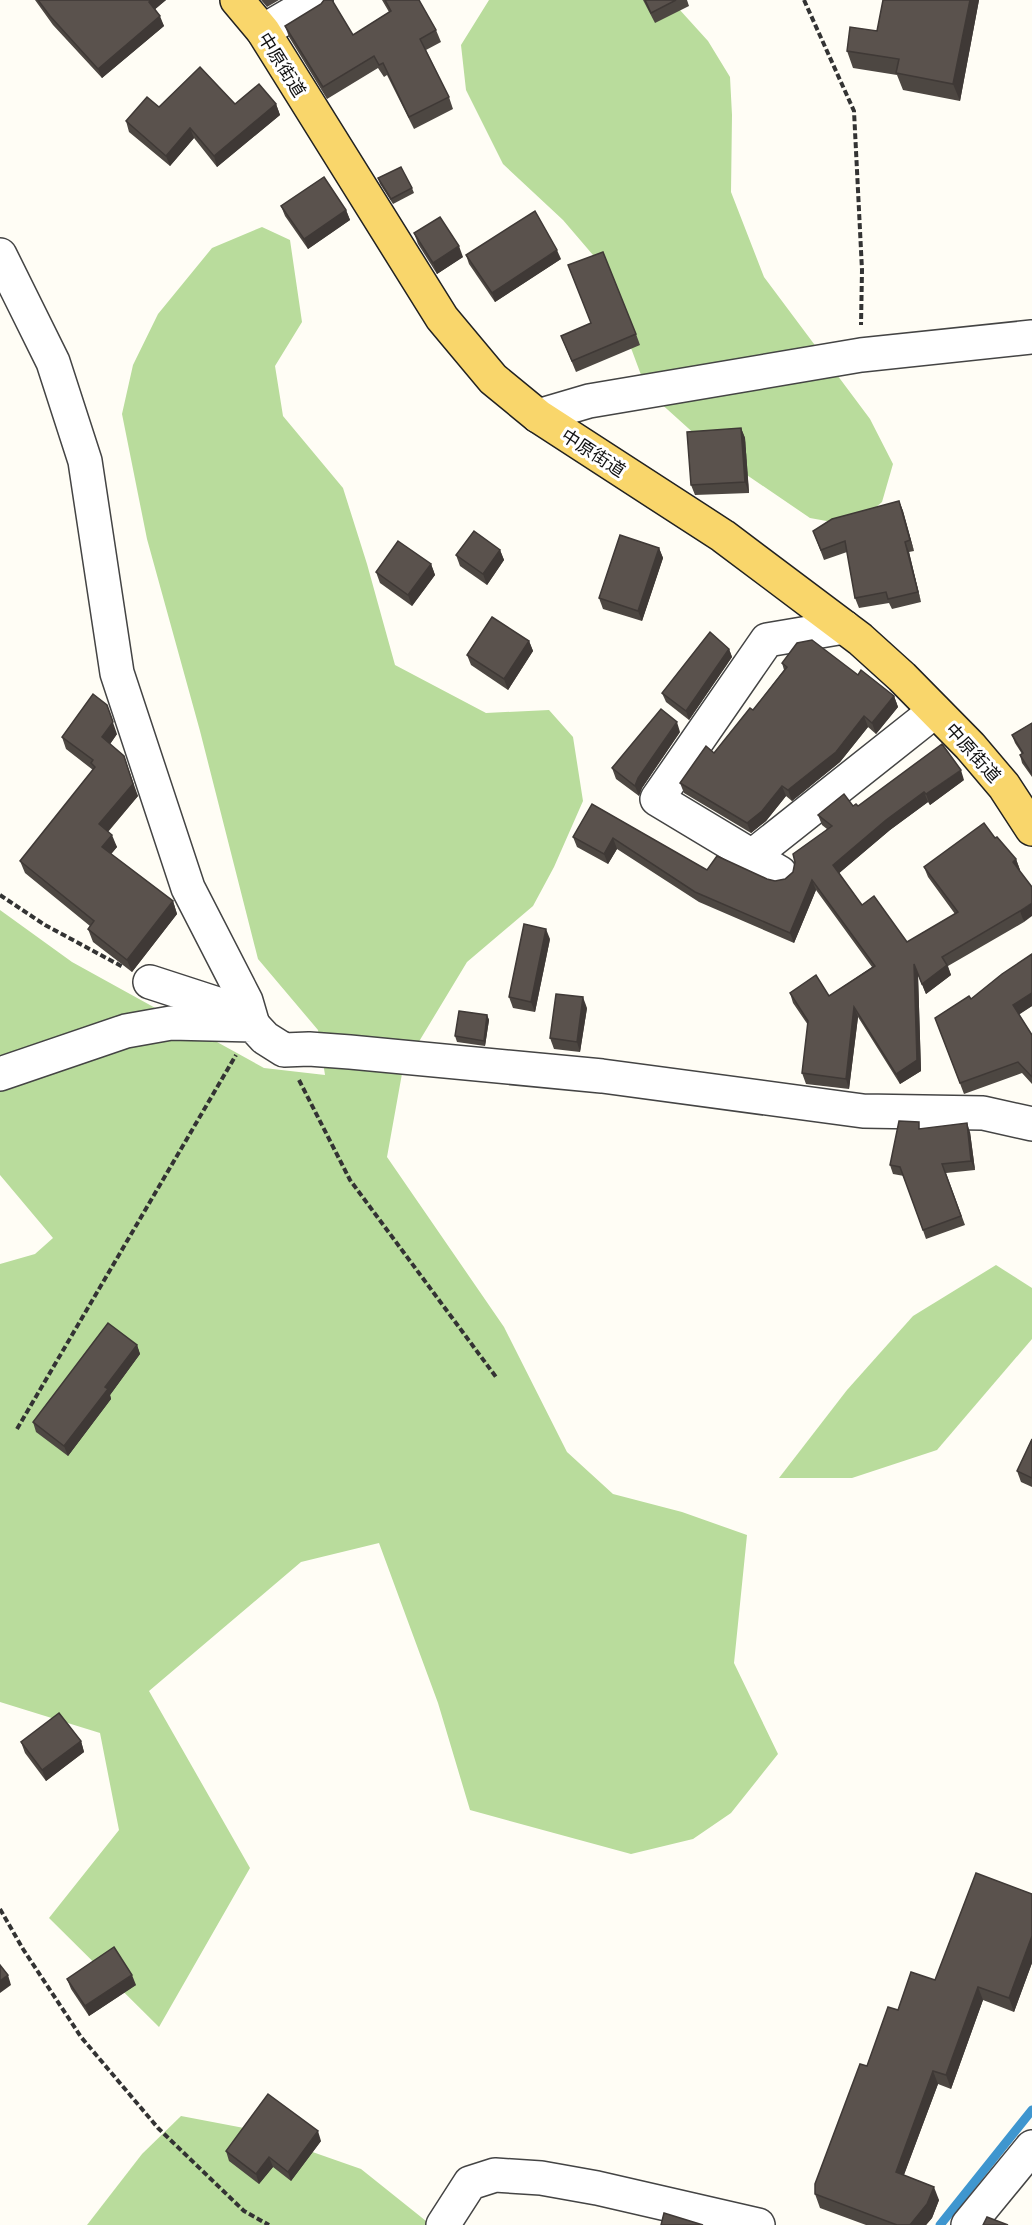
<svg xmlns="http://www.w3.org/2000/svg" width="1032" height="2225" font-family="Literata,'Noto Sans JP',serif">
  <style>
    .forest { fill: #b9dc9c }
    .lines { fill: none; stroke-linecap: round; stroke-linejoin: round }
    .stream { stroke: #3f96cf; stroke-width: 9 }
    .minor-casing { stroke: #444; stroke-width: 36 }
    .major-casing { stroke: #222; stroke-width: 36 }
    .path { stroke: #333; stroke-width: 4; stroke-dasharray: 6 3; stroke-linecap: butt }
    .minor { stroke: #fff; stroke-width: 33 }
    .major { stroke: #f9d66b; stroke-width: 33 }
    .wall { fill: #4d4742 }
    .shaded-wall { fill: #3f3936 }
    .building { fill: #5a524d; stroke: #3f3936; stroke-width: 1.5 }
    .labels { text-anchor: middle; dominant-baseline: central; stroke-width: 6; stroke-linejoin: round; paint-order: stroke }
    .street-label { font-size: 18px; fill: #111; stroke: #fff }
  </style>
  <rect width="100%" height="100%" fill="#fffdf5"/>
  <g class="forest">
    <path d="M489,0H667L679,9L708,41L730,77L732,115L731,192L764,277L870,419L893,464L882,502L854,526L810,518L719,456L647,391L599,262L563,220L503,164L466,90L461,45Z"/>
    <path d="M262,227L290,240L302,322L275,366L283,416L343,488L367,564L395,665L486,713L549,710L573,737L583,801L554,867L533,906L467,962L403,1068L387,1157L504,1327L567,1452L613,1494L682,1512L747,1535L734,1663L778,1754L731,1813L693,1839L631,1854L470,1810L438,1703L379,1543L301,1562L149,1691L250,1868L159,2027L49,1918L119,1830L100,1733L0,1702V1264L35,1254L53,1238L0,1175V910L72,962L264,1068L325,1075L318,1030L258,959L200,731L147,539L122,414L133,365L158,314L212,248Z"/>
    <path d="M996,1265L1032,1288V1339L937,1450L852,1478H779L847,1390L913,1316Z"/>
    <path d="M181,2116L244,2128L361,2169L431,2225H87L142,2154Z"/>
  </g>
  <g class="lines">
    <path class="stream" d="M940,2225L1032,2110"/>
    <defs>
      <g id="minor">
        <path d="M263,31L316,0"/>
        <path d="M0,255L53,362L85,461L117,673L188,888L246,1001L253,1025"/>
        <path d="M538,416L589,401L861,355L1032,337"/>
        <path d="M751,857L935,711"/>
        <path d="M780,873L657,799L767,640L844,627"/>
        <path d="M150,982L230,1008L247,1021"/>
        <path d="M0,1074L126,1031L171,1023L253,1025L265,1038L284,1050L309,1049L350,1052L602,1076L863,1111L983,1113L1032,1124"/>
        <path d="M443,2225L470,2183L495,2175L541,2178L597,2188L758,2225"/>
        <path d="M968,2225L1032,2147"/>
      </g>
      <path id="major" d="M237,0L263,31L442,318L493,379L538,416L723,536L860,639L902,677L970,746L1004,786L1032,829"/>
    </defs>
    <use href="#minor" class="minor-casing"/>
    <use href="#major" class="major-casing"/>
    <g class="path">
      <path d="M804,0L854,111L862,270L861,325"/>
      <path d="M0,895L45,925L123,967"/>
      <path d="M299,1080L350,1180L496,1377"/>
      <path d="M17,1429L236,1055"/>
      <path d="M0,1909L23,1949L81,2037L158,2128L244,2211L269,2225"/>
    </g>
    <use href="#minor" class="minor"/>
    <use href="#major" class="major"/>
  </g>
  <g class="wall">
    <path d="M35,0H166L155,9L164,26L102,78L53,25Z"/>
    <path d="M261,0H279L267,7Z"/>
    <path d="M382,0H419L436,30L441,42L426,50L449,97L453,109L414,129L387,75L384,77L378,68L327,99L289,37L285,26L353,35L389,12Z"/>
    <path d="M643,0H687L689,6L655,23Z"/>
    <path d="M883,0H979L960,101L903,90L897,75L853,68L847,51L877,31Z"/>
    <path d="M235,104H276L280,115L217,167L194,138L170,166L129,132L126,121L159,107Z"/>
    <path d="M378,178L412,188L414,193L393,204L380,184Z"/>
    <path d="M281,206L346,210L350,220L308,249L285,216Z"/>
    <path d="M414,233L463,257L437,274L418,244Z"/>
    <path d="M466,255L561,259L495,302L469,264Z"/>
    <path d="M591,323L636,334L640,345L576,372L561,336Z"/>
    <path d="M741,428L745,438L749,493L695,495L691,485Z"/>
    <path d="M899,501L903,511L914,551L909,552L921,602L892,609L889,603L859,608L855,598L847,552L824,560L813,531Z"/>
    <path d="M659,548L663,558L642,621L603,609L599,598Z"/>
    <path d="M500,550L504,560L487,585L460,566L456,555Z"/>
    <path d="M431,564L435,575L412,606L380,583L376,572Z"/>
    <path d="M529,641L533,651L508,690L471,665L467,655Z"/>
    <path d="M729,649L732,657L689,720L666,702L662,693Z"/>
    <path d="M782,663L858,675L894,696L898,707L876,734L868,727L840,762L792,801L786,796L766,821L751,833L684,793L680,783L714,753L753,710L784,670Z"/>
    <path d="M1032,723V777L1022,763L1020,755L1022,754L1015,743L1012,735Z"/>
    <path d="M680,732L642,788L639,796L616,779L612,768Z"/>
    <path d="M117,734L110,744L138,796L108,832L117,847L111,854L173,901L177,914L132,972L93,942L88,929L90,926L25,873L20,861L93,770L66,749L62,737Z"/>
    <path d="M964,780L930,805L928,802L890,830L839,873L862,905L907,942L955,914L928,877L924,867L995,838L1016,859L1020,870L1024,922L948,966L951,975L926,994L918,975L921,1071L900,1084L858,1017L849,1089L806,1084L802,1073L808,1025L793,1003L790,993L829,996L872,967L816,890L794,943L699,902L617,849L608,864L577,847L573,837L592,804L707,870L767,879L775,881L785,879L793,872L827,829L822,825L818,815L853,806H858Z"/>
    <path d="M550,939L535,1012L513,1008L509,997Z"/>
    <path d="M1032,954V1006L1019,1014L1032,1035V1084L1022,1073L964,1094L935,1018L971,999Z"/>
    <path d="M587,1008L580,1052L554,1049L550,1038Z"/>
    <path d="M487,1015L489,1020L485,1046L457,1042L455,1036Z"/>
    <path d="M922,1128L970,1132L975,1170L946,1173L965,1225L926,1239L904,1176L893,1174L890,1165Z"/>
    <path d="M137,1345L140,1354L110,1395L111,1399L68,1456L36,1432L33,1422Z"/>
    <path d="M1032,1439V1487L1021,1482L1017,1471Z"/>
    <path d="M81,1741L84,1752L46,1781L25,1753L21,1742Z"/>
    <path d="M1032,1894V1963L1014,2012L983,2000L951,2089L938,2084L904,2175L939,2200L932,2218L926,2225H866L820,2208L815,2194L867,2066L935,1980Z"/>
    <path d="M67,1979L136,1985L89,2016L71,1989Z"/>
    <path d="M321,2141L291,2181L273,2167L259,2184L229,2161L226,2151Z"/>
  </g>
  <g class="shaded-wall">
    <path d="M151,0H166L153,11L149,2Z"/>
    <path d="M970,0H979L960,101L953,84Z"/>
    <path d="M160,16L164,26L102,78L98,69Z"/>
    <path d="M276,104L280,115L217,167L214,156Z"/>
    <path d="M190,128L194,138L170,166L166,156Z"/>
    <path d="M346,210L350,220L308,249L304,239Z"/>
    <path d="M459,246L463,257L437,274L433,263Z"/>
    <path d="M557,250L561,259L495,302L492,293Z"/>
    <path d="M741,428L745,438L749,493L745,482Z"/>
    <path d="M899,501L903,511L914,551L910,540Z"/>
    <path d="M905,542L909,552L921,602L918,592Z"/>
    <path d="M659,548L663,558L642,621L638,611Z"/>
    <path d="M500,550L504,560L487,585L483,574Z"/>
    <path d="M431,564L435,575L412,606L408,595Z"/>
    <path d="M529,641L533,651L508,690L504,679Z"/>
    <path d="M729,649L732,657L689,720L686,711Z"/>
    <path d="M894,696L898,707L876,734L872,723Z"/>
    <path d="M107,705L117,734L106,750L102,737Z"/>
    <path d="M864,716L868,727L840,762L792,801L788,790Z"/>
    <path d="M677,722L680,732L642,788L639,796L635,786L638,778Z"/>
    <path d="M124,756L138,796L103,837L99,824Z"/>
    <path d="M961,770L964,780L930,805L926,794Z"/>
    <path d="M782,786L786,796L766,821L751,833L747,823Z"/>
    <path d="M924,792L928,802L890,830L837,875L833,865L886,820Z"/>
    <path d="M112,835L117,847L107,859L102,847Z"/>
    <path d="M613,838L617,849L608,864L604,854Z"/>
    <path d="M1016,859L1020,870L1017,872L1013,862Z"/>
    <path d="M812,880L816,890L794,943L790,933Z"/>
    <path d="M173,901L177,914L132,972L127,960Z"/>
    <path d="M1032,903V916L1024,922L1020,911Z"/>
    <path d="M546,929L550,939L535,1012L531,1002Z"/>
    <path d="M914,964L918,975L921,1071L900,1084L896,1074Z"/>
    <path d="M947,965L951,975L926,994L922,984Z"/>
    <path d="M1032,993V1006L1017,1016L1013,1005Z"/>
    <path d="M583,997L587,1008L580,1052L577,1042Z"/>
    <path d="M854,1007L858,1017L849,1089L846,1079Z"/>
    <path d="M487,1015L489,1020L485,1046L484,1041Z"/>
    <path d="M967,1123L970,1132L975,1170L971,1161Z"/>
    <path d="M137,1345L140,1354L110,1395L111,1399L68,1456L64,1446L105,1387Z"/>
    <path d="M81,1741L84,1752L46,1781L42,1770Z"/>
    <path d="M1032,1936V1963L1014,2012L1009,1998Z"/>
    <path d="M8,1975L11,1985L0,1993V1981Z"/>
    <path d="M132,1975L136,1985L89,2016L85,2006Z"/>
    <path d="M978,1987L983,2000L951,2089L946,2075Z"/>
    <path d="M933,2071L938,2084L900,2185L896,2172Z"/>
    <path d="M318,2131L321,2141L291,2181L288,2172Z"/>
    <path d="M269,2157L273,2167L259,2184L256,2174Z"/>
    <path d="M934,2187L939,2200L932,2218L926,2225H910Z"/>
  </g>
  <g class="building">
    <path d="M38,0H151L149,2L160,16L98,69L50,16Z"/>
    <path d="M324,0H332L353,35L391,11L385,0H419L436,30L420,39L449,97L409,117L383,63L379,65L374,56L323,87L285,26L321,4Z"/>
    <path d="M645,0H676L651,13Z"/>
    <path d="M883,0H970L953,84L896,73L899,59L847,51L850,27L877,31Z"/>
    <path d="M200,67L235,104L259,84L276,104L214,156L190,128L166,156L126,121L147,97L159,107Z"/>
    <path d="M401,167L412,188L391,199L378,178Z"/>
    <path d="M324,177L346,210L304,239L281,206Z"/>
    <path d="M535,211L557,250L492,293L466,255Z"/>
    <path d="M440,217L459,246L433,263L414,233Z"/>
    <path d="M603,252L636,334L572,361L561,336L591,323L568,265Z"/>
    <path d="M741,428L745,482L691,485L687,432Z"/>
    <path d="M899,501L910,540L905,542L918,592L888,599L886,592L855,598L845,541L821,550L813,531L832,519Z"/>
    <path d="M474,531L500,550L483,574L456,555Z"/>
    <path d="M620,535L659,548L638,611L599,598Z"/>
    <path d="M398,541L431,564L408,595L376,572Z"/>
    <path d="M492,617L529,641L504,679L467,655Z"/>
    <path d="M710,632L729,649L686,711L662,693Z"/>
    <path d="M812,640L858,675L861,670L894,696L872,723L864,716L836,752L788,790L782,786L762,811L747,823L680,783L706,746L714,753L750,708L753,710L787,667L782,663L797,643Z"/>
    <path d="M93,694L107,705L113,722L102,737L124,756L133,784L99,824L112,835L102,847L173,901L127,960L88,929L94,921L20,861L95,767L91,763L93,760L62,737Z"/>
    <path d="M661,709L677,722L638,778L635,786L612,768Z"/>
    <path d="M1032,723V774L1020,755L1023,753L1012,735Z"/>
    <path d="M942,744L961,770L926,794L924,792L886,820L833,865L862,905L874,896L907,942L958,912L924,867L984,823L995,838L997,837L1016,859L1013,862L1032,887V903L1020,911L942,957L947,965L922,984L914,964L917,1060L896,1074L854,1007L846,1079L802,1073L808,1021L790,993L816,975L829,996L875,966L812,880L790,933L695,892L613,838L604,854L573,837L592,804L707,870L717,856L767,879L775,881L785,879L793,872L795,862L793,854L832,826L818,815L844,794L853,806L856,804L858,806Z"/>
    <path d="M524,924L546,929L531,1002L509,997Z"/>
    <path d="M1032,954V993L1013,1005L1032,1035V1077L1018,1062L960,1083L935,1018L969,996L971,999L1002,974Z"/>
    <path d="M556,994L583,997L577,1042L550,1038Z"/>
    <path d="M459,1011L487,1015L484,1041L455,1036Z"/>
    <path d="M899,1121L919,1122V1129L967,1123L971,1161L942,1164L961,1216L923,1230L900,1167L890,1165Z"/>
    <path d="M108,1323L137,1345L105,1387L108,1389L64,1446L33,1422Z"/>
    <path d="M1032,1439V1478L1017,1471Z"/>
    <path d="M59,1713L81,1741L42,1770L21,1742Z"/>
    <path d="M976,1873L1032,1894V1936L1009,1998L978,1987L946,2075L933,2071L896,2172L934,2187L927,2204L910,2225H897L815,2194V2184L860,2064L867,2066L888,2007L898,2010L911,1972L935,1980Z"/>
    <path d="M114,1947L132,1975L85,2006L67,1979Z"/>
    <path d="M0,1965L8,1975L0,1981Z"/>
    <path d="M268,2094L318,2131L288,2172L269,2157L256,2174L226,2151Z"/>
    <path d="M664,2213L703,2225H661Z"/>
    <path d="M987,2217L1008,2225H983Z"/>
  </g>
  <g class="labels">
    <g class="street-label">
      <text transform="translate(283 64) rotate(58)">中原街道</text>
      <text transform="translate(594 452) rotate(33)">中原街道</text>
      <text transform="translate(974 752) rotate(48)">中原街道</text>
    </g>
  </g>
</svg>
